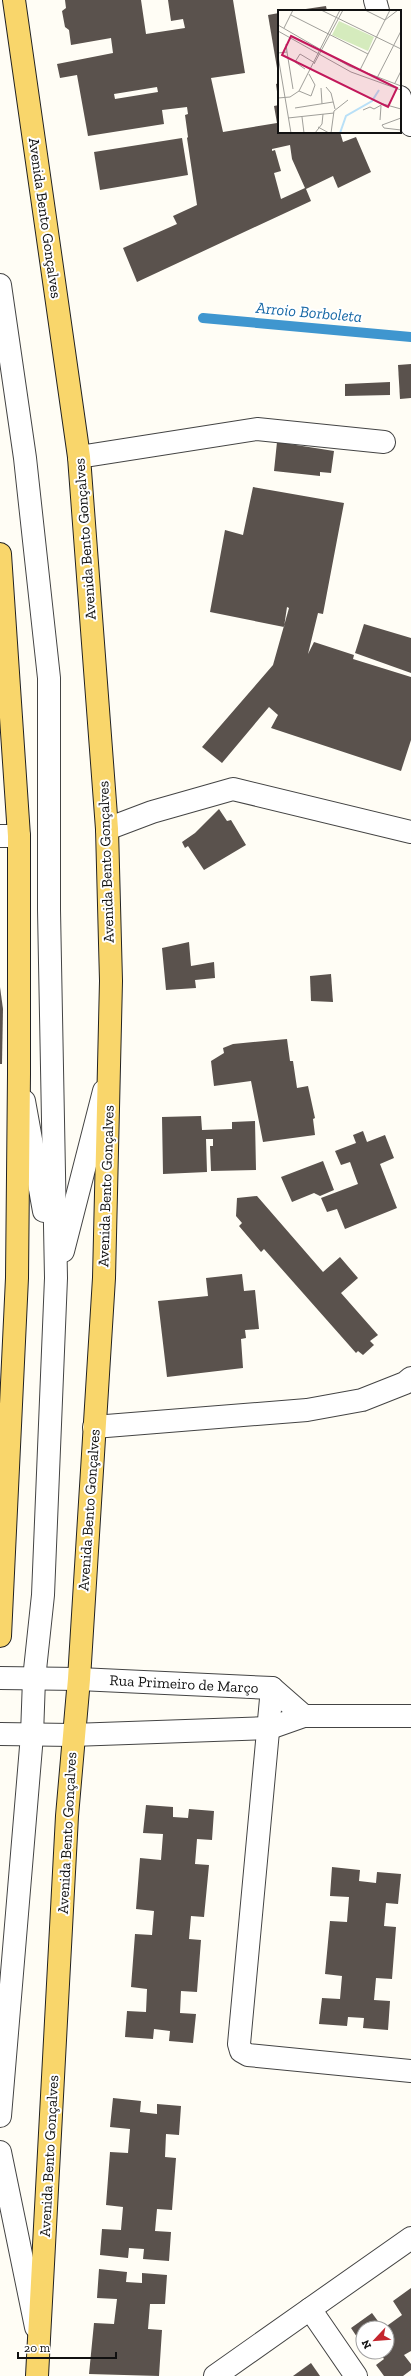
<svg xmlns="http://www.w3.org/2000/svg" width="411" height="2376" font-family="'Zilla Slab',serif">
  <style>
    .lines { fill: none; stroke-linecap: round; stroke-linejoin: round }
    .stream { stroke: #3f96cf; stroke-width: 10 }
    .building { fill: #5a524d; fill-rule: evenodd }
    .minor-casing { stroke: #444; stroke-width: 24 }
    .major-casing { stroke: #222; stroke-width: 24 }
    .minor { stroke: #fff; stroke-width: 22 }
    .major { stroke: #f9d66b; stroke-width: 22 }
    .labels { text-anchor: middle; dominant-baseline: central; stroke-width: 4; stroke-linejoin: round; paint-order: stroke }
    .street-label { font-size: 15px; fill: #111; stroke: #fff }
    .water-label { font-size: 16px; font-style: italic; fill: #1768a6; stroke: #fff }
    .inset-river { fill: none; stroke: #b9e0f7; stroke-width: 2 }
    .inset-road { fill: none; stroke: #a09f9a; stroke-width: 1 }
    .view { fill: #c2185b; fill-opacity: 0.15; stroke: #c2185b; stroke-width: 2 }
    .inset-edge { fill: none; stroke: #111; stroke-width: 2 }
  </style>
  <rect width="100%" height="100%" fill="#fffdf5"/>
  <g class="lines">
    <path class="stream" d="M203,318L411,337"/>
  </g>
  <g class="building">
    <path d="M65,0H141L146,34L185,28L183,19L171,21L168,0H233L245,73L211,78L223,132L277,123L274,106L279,105V132H340L343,142L356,137L371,172L338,188L333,176L306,189L311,201L137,282L123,248L177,224L173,216L197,205L187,138L188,137L185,115L188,114L187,107L162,110L164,124L88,136L77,75L60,78L57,64L113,53L111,38L71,45L69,30L65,27L62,11L66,8ZM157,87L158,92L115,99L114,94ZM290,145L292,159L305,188L281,199L274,173L281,171L275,150L272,151V149Z"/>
    <path d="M326,6L327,11H299V10Z"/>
    <path d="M279,13V68H277L268,15Z"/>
    <path d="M279,83V99H278L276,84Z"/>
    <path d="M182,138L188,175L100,190L94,152Z"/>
    <path d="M411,364V398L400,399L398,365Z"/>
    <path d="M390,382V395L345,396V384Z"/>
    <path d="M277,442L334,451L331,473L320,472V476L274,471Z"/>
    <path d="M253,487L344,503L323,614L318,613L308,654L314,642L354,655L353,659L411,677V740L401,771L271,728L278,715L269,707L222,763L202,747L273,665L289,608L287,607L284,627L210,612L225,530L243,535Z"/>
    <path d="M364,624L411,638V673L355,653Z"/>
    <path d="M219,809L227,821L231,820L246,845L204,870L188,846L185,848L182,842L195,833Z"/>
    <path d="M189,942L191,966L214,962L215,978L195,980L196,988L166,990L162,948Z"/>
    <path d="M331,974L333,1002L311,1001L310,976Z"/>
    <path d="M0,987L3,1009L2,1064H0Z"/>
    <path d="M287,1039L290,1061H293L297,1088L308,1086L315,1118L313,1119L315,1135L263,1142L251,1081L214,1086L211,1061L224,1053L223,1048L233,1044Z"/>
    <path d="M201,1116L202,1130L232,1129V1122L255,1121L256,1170L211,1171L210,1146H213V1139H206L207,1172L163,1174L162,1117Z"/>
    <path d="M363,1131L367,1142L385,1135L394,1158L380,1164L397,1208L345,1229L337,1209L327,1212L321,1198L358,1184L350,1162L341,1165L335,1151L356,1143L353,1135Z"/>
    <path d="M323,1161L334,1190L320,1196L314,1193L292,1202L281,1177Z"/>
    <path d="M257,1196L323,1272L340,1257L358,1278L341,1293L378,1335L370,1341L374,1345L363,1355L358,1351L356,1353L264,1249L261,1252L239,1226L242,1223L236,1216L237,1198Z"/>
    <path d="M242,1274L244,1291L255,1290L259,1329L245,1330L246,1338L241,1339L243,1368L167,1377L158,1301L208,1296L206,1278Z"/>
    <path d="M146,1805L173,1807V1817L188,1818L189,1809L214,1811L212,1840L197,1839L195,1864L209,1865L204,1917L191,1916L189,1939L201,1940L197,1992L181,1991L180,2013L196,2014L193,2043L169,2041L170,2031L154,2029L153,2039L125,2037L127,2011L146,2012L147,1989L131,1987L135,1934L152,1935L154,1911L136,1909L140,1858L161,1860L163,1834L143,1833Z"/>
    <path d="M332,1867L360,1870L359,1881L376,1883L377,1872L401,1874L398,1904L386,1903L384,1926L396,1927L392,1979L376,1978L374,2000L390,2001L388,2030L363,2028L364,2018L348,2017L347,2026L319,2024L322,1998L340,1999L342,1976L325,1974L330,1921L347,1922L349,1897L330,1896Z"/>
    <path d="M113,2098L141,2101L140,2112L157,2114V2104L181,2106L179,2135L166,2134L165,2157L176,2158L172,2210L157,2209L155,2231L171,2232L169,2261L143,2259L144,2249L129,2248L128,2258L100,2255L102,2229L121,2230L123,2207L106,2205L110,2152L128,2153L130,2129L110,2127Z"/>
    <path d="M99,2269L127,2272L126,2282L142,2283V2273L167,2275L165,2304H150L148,2329L162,2330L159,2376L89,2374L94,2323L114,2324L117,2299L97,2298Z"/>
    <path d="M411,2288V2351L404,2355L411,2364V2370L403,2376H384L376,2365L384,2359L379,2352H387V2328H384L402,2315L393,2301Z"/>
    <path d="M372,2313L383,2328H363V2346L351,2328Z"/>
    <path d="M311,2363L320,2376H293Z"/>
  </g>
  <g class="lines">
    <defs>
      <g id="minor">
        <path d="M375,0L378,11"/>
        <path d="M400,97L404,111L411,125"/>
        <path d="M0,285L25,458L49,678V910L56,1278L43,1595L34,1679L32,1735L0,2116"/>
        <path d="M79,457L257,429L384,442"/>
        <path d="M107,829L152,812L233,789L411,832"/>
        <path d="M0,836H19"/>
        <path d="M24,1101L44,1211"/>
        <path d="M63,1251L104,1091"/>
        <path d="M94,1427L307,1410L362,1400L405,1383L411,1378"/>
        <path d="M0,1678L79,1679L272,1688L304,1716"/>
        <path d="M272,1688L239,2044L241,2051L248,2055L411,2071"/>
        <path d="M0,1734L72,1735L270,1728L304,1716H411"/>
        <path d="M0,2152L36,2327"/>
        <path d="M310,2309L411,2238"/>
        <path d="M215,2376L310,2309L356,2376"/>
      </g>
      <g id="major">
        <path d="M14,0L79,457L107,829L111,981L104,1278L79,1679L67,1816L37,2376"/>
        <path d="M0,554L19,836V1074L17,1278L0,1636"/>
      </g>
    </defs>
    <use href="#minor" class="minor-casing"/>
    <use href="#major" class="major-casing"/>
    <use href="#minor" class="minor"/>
    <use href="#major" class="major"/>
  </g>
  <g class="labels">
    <g class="street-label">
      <text transform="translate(45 218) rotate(82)">Avenida Bento Gonçalves</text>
      <text transform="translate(85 539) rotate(-94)">Avenida Bento Gonçalves</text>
      <text transform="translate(106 862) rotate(-92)">Avenida Bento Gonçalves</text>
      <text transform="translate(106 1186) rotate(-88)">Avenida Bento Gonçalves</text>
      <text transform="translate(89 1510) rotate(-86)">Avenida Bento Gonçalves</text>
      <text transform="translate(184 1684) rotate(3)">Rua Primeiro de Março</text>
      <text transform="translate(67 1833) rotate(-87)">Avenida Bento Gonçalves</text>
      <text transform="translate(49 2156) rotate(-87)">Avenida Bento Gonçalves</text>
    </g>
    <g class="water-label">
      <text transform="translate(309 312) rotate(5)">Arroio Borboleta</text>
    </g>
  </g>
  <g transform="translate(278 10)">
    <rect width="123" height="123" fill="#fffdf5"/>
    <path d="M61,11L96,27L90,41L54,25Z" fill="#d5ebbd"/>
    <path class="inset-river" d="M62,123L68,106L94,91L101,80"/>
    <path class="inset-road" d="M43,0L123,39M87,0L107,10M13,5L90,44M107,10L120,0M0,15L71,56L123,76M6,18L15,0M0,21L73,62L123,80M9,42L15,79M0,43L9,42L8,34M0,46L13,123M36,54L65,0M27,59L17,52L22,44L37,53M82,60L112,0M99,68L123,21M117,73L123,61M48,77L53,83L57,99M43,78L44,94M21,81L33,86L37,75L31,64M0,88L12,87L21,81L62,0M17,98L55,92M85,100L92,97L96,99L105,94L123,99M24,107L26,123M10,108L56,103M123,108L104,115L106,118L123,120M102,110L103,96M40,117L51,123M37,123L44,114L45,104M53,123L56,101L70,90"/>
    <path class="view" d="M13,26L119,78L110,97L4,45Z"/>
    <rect width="123" height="123" class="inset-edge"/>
  </g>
  <g transform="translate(375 2340) rotate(244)"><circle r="19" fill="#ffffff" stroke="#a0a0a0"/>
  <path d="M0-3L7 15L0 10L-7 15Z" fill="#c4262e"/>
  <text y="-6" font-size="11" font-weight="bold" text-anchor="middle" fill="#111111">N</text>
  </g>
  <path d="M18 2352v6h98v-6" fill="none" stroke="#111111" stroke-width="2"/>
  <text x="24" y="2352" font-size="12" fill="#111111" stroke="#ffffff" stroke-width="3" paint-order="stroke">20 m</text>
</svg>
